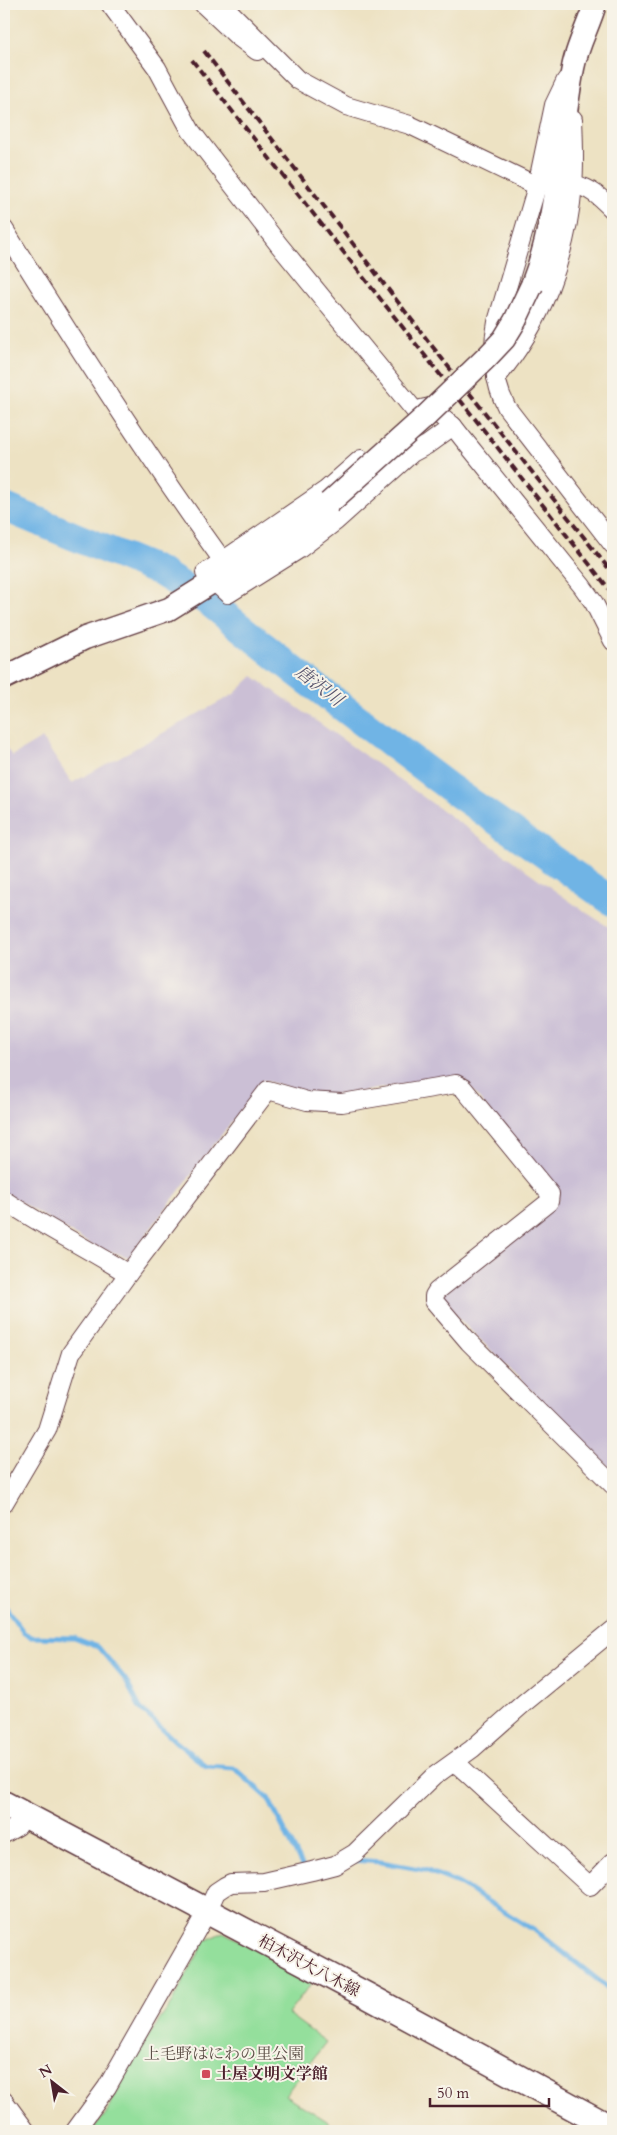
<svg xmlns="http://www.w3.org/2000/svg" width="617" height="2135" font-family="Cardo,'Noto Serif JP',serif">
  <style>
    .industrial { fill: #cbbfd5 }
    .green { fill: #94df9c; stroke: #6f7f64 }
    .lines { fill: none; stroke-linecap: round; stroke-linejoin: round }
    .stream { stroke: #6fb4e5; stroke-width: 5 }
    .river { stroke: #6fb4e5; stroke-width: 29 }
    .minor-casing { stroke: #623c42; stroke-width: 20 }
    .tertiary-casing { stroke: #623c42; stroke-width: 25 }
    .secondary-casing { stroke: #623c42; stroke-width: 28 }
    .minor { stroke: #fff; stroke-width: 18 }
    .tertiary { stroke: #fff; stroke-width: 22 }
    .secondary { stroke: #fff; stroke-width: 25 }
    .rail { stroke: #4a1f2b; stroke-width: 4; stroke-dasharray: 8 4; stroke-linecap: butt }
    .tertiary-bridge-casing { stroke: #623c42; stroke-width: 25; stroke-linecap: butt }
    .tertiary-bridge { stroke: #fff; stroke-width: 22 }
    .poi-dot { fill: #d1495b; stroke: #f7f3e8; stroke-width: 2 }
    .labels { text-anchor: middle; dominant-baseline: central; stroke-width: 4; stroke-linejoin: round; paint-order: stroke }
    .street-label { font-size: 16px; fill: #4a1f2b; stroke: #f7f3e8 }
    .park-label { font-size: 16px; fill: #5c4f47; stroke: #f7f3e8 }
    .poi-label { font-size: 16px; font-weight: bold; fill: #4a1f2b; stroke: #f7f3e8; text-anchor: start }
    .water-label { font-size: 18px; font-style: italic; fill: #57536c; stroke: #f7f3e8 }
  </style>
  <rect width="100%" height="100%" fill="#f7f3e8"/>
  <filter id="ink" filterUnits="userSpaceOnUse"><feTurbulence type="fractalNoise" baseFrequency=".02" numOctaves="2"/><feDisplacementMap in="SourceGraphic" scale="10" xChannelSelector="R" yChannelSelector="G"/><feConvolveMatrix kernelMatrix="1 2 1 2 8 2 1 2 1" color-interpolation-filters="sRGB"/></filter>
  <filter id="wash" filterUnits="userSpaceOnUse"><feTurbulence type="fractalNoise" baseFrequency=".0096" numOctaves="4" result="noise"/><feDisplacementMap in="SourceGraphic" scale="20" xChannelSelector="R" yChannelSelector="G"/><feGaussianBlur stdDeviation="1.12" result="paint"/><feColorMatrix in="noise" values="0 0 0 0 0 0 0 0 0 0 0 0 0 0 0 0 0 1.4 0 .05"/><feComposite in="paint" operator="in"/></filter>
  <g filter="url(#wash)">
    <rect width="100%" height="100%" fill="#ede2c3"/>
    <path class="industrial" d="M253,676L578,907L613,930V1471L442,1302V1294L559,1199L465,1081L456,1076L340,1095L309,1094L263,1080L129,1257L93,1246L4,1192V744L12,756L42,738L72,783L234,694Z"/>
    <path class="green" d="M223,1932L315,1979L288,2014L326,2042L285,2095L327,2121L333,2131H92L105,2115L141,2047L171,2004L205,1941Z"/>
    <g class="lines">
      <g class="stream">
        <path d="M4,1605L24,1633L31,1637L74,1638L98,1647L125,1679L140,1708L175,1741L206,1766L234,1768L268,1798L304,1869"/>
        <path d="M353,1860L381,1862L425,1870L458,1883L540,1934L613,1992"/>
      </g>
      <path class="river" d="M4,507L160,572L210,603L296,672L450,788L613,902"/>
    </g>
  </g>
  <g filter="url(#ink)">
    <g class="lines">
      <defs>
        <g id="minor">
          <path d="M110,4L157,68L191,131L279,245L415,411"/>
          <path d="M203,4L237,36L257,51"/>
          <path d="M222,4L298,80L346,106L410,125L537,186"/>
          <path d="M566,80L554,105L537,186L497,322C491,351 493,382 507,408L613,545"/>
          <path d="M573,184C591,188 600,197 613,210"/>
          <path d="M4,229C74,342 145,453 223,561"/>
          <path d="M496,378C542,324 567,255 573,185C575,163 574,141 573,119"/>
          <path d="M421,409L430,407L453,426L464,440L582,586L594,603L613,641"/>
          <path d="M361,459L326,490L205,573L228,594L298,550L336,521L412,453L427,445L453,426"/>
          <path d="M4,1200C44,1227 87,1248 128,1274L268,1090L307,1101L342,1103L456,1084L463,1088L550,1194L549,1202L437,1291L434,1296V1301L469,1342L613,1485"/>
          <path d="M4,1503L47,1430L71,1353L128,1274"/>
          <path d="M455,1762L590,1886L613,1862"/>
          <path d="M4,1834L18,1826L23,1814"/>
          <path d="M4,2101L26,2131"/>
          <path d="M75,2131L107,2087L207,1912L216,1892L225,1886L231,1883L264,1882L312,1871L335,1865L355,1853L433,1777L472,1749L524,1703L613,1630"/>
        </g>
        <g id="tertiary">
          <path d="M532,285C559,216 559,140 573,68C577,46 589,25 595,4"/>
          <path d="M4,678L85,638L169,609L291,533L329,503"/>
        </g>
        <path id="secondary" d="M4,1804L366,1995L613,2129"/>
      </defs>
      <use href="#minor" class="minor-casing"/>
      <use href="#tertiary" class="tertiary-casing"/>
      <use href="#secondary" class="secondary-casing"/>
      <use href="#minor" class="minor"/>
      <use href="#tertiary" class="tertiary"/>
      <use href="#secondary" class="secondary"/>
      <g class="rail">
        <path d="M204,51L432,346L613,574"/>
        <path d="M192,60L613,594"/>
      </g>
      <defs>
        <path id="tertiary-bridge" d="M329,503L426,416L487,357L504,339L515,321L532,285"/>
      </defs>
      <use href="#tertiary-bridge" class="tertiary-bridge-casing"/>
      <use href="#tertiary-bridge" class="tertiary-bridge"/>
    </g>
  </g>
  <rect class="poi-dot" x="201" y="2069" width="10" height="10" rx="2.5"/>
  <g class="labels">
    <g class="street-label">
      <text transform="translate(309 1966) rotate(28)">柏木沢大八木線</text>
    </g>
    <g class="park-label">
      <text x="224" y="2054">上毛野はにわの里公園</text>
    </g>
    <g class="poi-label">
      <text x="216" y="2074">土屋文明文学館</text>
    </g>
    <g class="water-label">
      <text transform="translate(319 686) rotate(38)">唐沢川</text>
    </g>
  </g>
  <rect width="617" height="2135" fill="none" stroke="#f7f3e8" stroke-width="20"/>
  <g transform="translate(52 2082) rotate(329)" stroke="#f7f3e8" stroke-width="4" paint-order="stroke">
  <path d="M0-4L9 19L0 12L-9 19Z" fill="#4a1f2b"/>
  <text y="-8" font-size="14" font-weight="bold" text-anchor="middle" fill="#4a1f2b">N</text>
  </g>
  <path d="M430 2098v8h119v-8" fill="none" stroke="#4a1f2b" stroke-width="2.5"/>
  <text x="437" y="2098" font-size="15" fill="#4a1f2b" stroke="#f7f3e8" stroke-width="4" paint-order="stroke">50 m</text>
</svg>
